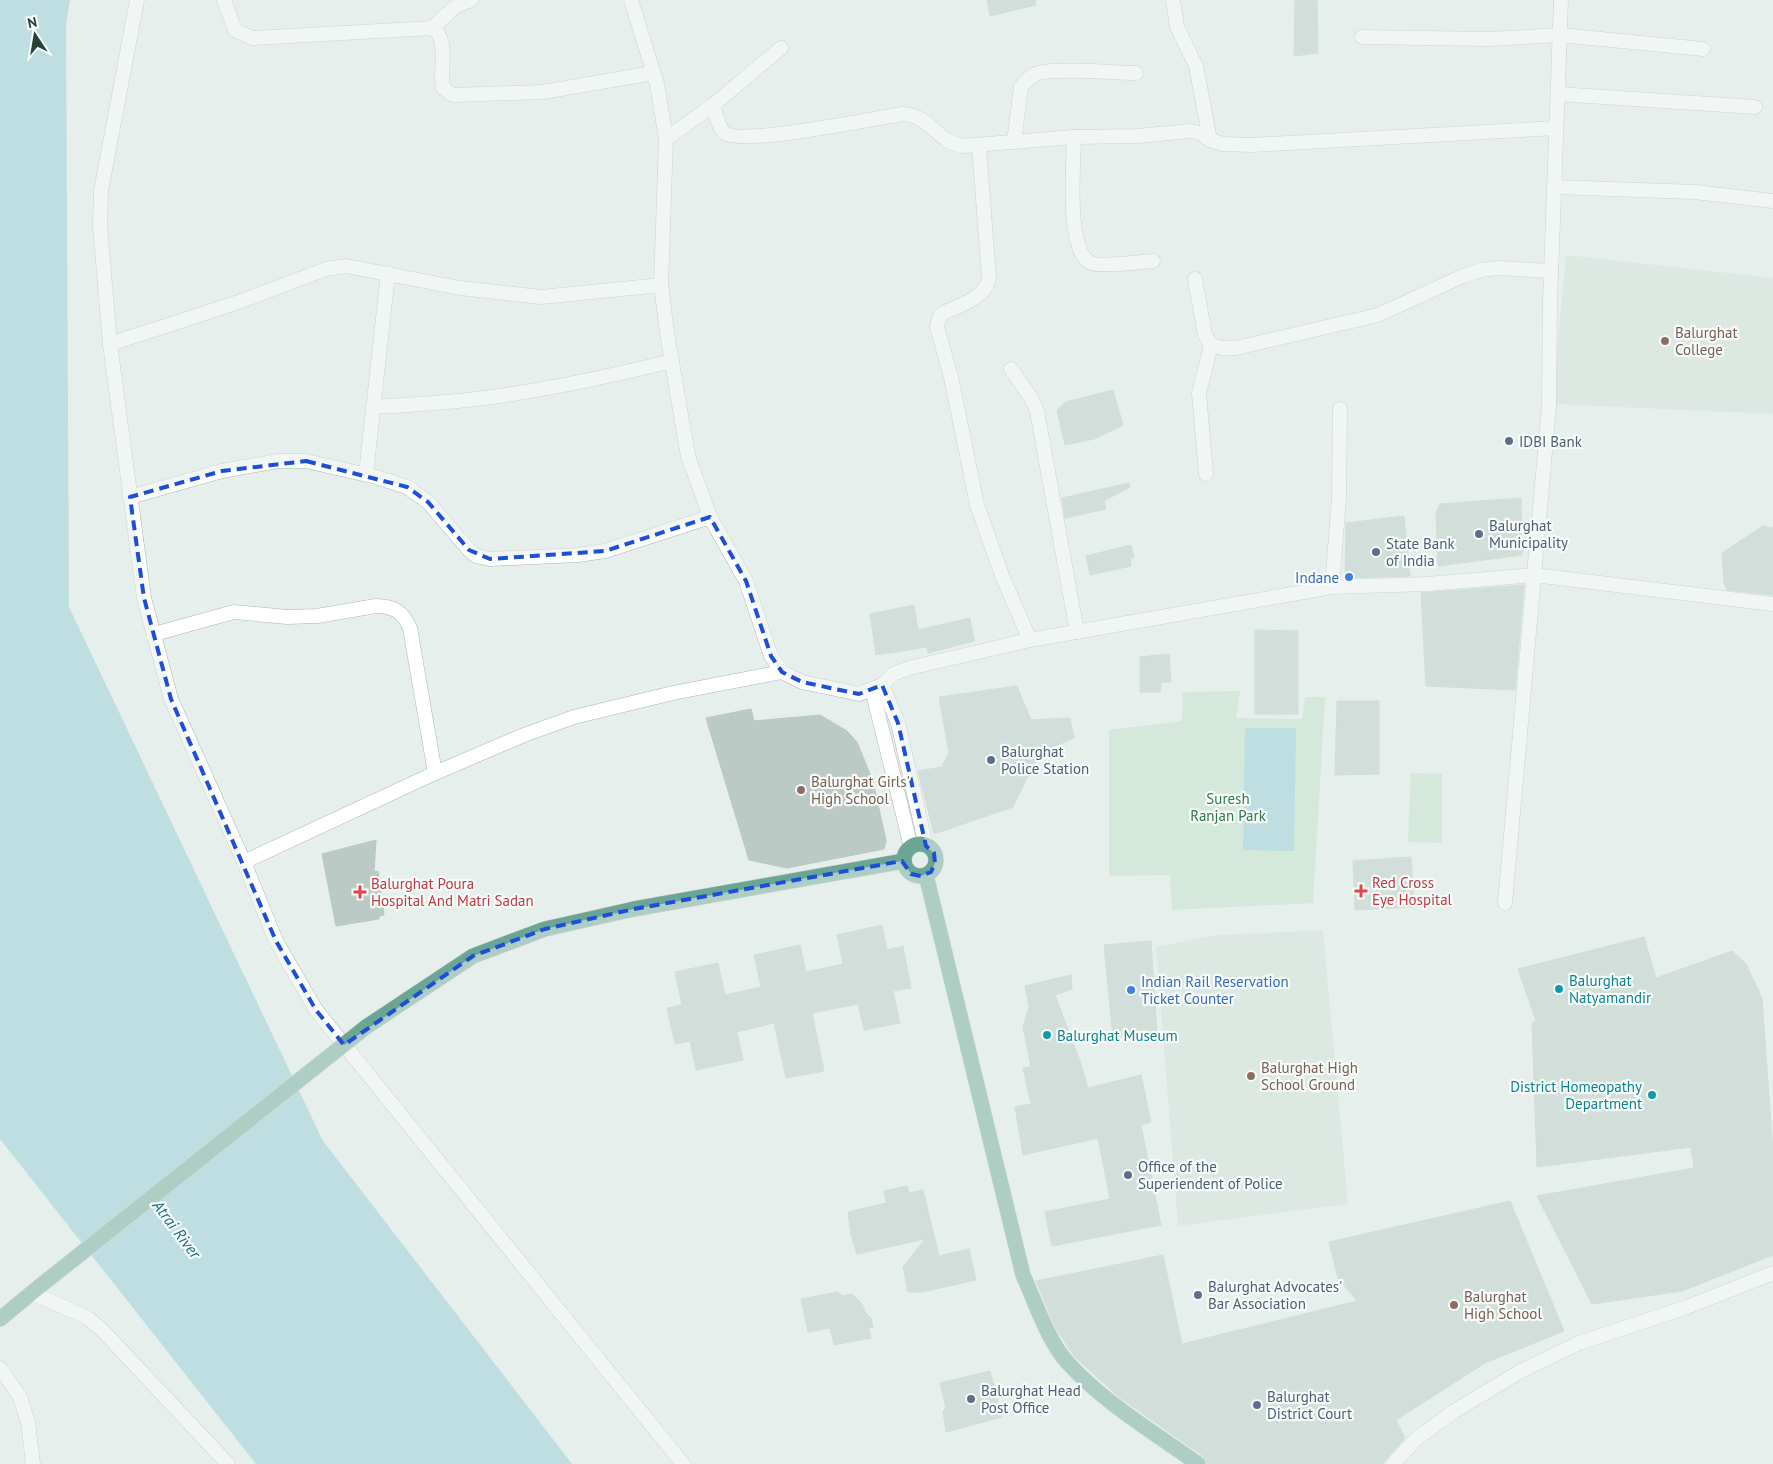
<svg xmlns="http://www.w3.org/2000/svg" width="1773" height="1464" font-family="'PT Sans',sans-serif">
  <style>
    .built { fill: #d4dfda }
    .green { fill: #bfe0c8 }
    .water { fill: #8ec9d4 }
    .building { fill: #bbcac4; stroke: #b8c9c2 }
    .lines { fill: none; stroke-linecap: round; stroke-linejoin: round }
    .minor-casing { stroke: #a8b8b2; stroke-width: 15 }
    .primary-casing { stroke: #c2cac8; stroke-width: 16 }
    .minor { stroke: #fff; stroke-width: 14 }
    .primary { stroke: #6aa596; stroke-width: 15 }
    .primary-bridge-casing { stroke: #c2cac8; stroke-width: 16; stroke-linecap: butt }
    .primary-bridge { stroke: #6aa596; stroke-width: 15 }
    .marked { fill: none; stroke: #1d4ed8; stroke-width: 4; stroke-dasharray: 10 6; stroke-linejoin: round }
    .education-dot { fill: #8d6e63; stroke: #f7fbf9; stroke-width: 2 }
    .service-dot { fill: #5c6f8a; stroke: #f7fbf9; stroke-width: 2 }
    .shop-dot { fill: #3f7fe0; stroke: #f7fbf9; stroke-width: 2 }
    .health-dot { fill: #e0444e; stroke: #f7fbf9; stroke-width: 2 }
    .culture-dot { fill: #0f9aa8; stroke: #f7fbf9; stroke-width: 2 }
    .labels { text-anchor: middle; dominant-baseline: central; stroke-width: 4.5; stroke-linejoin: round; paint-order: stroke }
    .education-label { font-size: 15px; fill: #785e54; stroke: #f7fbf9; text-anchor: start }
    .service-label { font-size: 15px; fill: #4e5e75; stroke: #f7fbf9; text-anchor: start }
    .shop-label { font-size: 15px; fill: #366cbe; stroke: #f7fbf9; text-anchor: end }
    .park-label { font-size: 15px; fill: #2d7a4b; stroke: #f7fbf9 }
    .health-label { font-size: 15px; fill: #be3a42; stroke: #f7fbf9; text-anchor: start }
    .culture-label { font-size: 15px; fill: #0d838f; stroke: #f7fbf9; text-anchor: start }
    .water-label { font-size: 16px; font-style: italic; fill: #1c6f80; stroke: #f7fbf9 }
  </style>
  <rect width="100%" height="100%" fill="#e6efeb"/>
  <g class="built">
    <path d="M1566,255L1773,278V414L1552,404Z"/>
    <path d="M1323,930L1348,1204L1178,1226L1156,947L1216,935Z"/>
  </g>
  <g class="green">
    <path d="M1240,691L1236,718L1302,719L1305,697H1325L1313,903L1172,910L1170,875L1109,876V730L1182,721L1183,692Z"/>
    <path d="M1411,773L1442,774V843L1408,842Z"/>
  </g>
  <g class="water">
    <path d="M0,0H70L66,25L69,607L323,1141L572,1464H256L0,1139Z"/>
    <path d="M1245,728H1296L1294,851L1243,850Z"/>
  </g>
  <g class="building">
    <path d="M987,0H1035L1036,5L990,16Z"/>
    <path d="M1295,0H1317L1318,53L1294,56Z"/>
    <path d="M1113,390L1123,425L1094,439L1065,445L1057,410L1066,402Z"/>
    <path d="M1129,483L1130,487L1104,501L1106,509L1065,518L1062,498Z"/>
    <path d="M1521,498L1522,555L1438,566L1436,513L1440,504Z"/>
    <path d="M1404,516L1410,576L1345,578L1346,523Z"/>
    <path d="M1763,526L1773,528V595L1727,590L1724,583L1722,553Z"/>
    <path d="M1131,545L1134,557L1130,558L1131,566L1090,575L1086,556Z"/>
    <path d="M1524,585L1515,690L1426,686L1421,593Z"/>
    <path d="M914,605L918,630L970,618L974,641L928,653L927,647L876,655L870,614Z"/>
    <path d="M1255,630L1298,631V714H1255Z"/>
    <path d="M1169,654L1171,682H1161L1160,692H1140V657Z"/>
    <path d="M1017,686L1031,720L1070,718L1074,738L1039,753L1013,807L934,834L918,771L942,767L949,753L939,697Z"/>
    <path d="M1337,701H1379V774L1335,775Z"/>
    <path d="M751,709L754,721L820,715L847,731L857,742L873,781L886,841L884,849L787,868L749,860L706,718Z"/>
    <path d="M376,840L374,872L378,871L384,915L379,916V919L336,926L322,854Z"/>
    <path d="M1411,857L1414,907L1355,910L1353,861Z"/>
    <path d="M882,925L887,950L903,946L911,988L893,991L900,1023L864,1030L858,1004L812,1013L824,1071L786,1078L774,1023L737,1032L743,1060L696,1070L690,1041L675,1044L667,1008L682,1005L675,972L718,963L725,995L761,987L754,955L800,945L806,972L843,964L837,935Z"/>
    <path d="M1644,937L1656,978L1732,951L1746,964L1762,998L1773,1152V1255L1682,1291L1592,1304L1537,1196L1694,1168L1691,1147L1537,1167L1532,1023L1536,1021L1518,969Z"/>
    <path d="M1151,941L1157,1034L1113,1038L1104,945Z"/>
    <path d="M1071,975L1072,989L1055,995L1080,1061L1088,1088L1141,1075L1151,1122L1141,1125L1161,1225L1052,1246L1045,1212L1110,1199L1098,1138L1023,1155L1015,1107L1031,1104L1023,1068L1031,1067L1023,1027L1029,1007L1025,986Z"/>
    <path d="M907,1186L909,1193L923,1190L939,1256L969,1249L976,1280L922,1292H908L903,1267L925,1239L857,1254L851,1235L848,1212L886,1203L884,1191Z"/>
    <path d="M1510,1201L1564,1331L1485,1363L1396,1420L1405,1438L1382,1464H1208L1203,1456L1119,1397L1075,1357L1056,1329L1036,1281L1163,1255L1182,1344L1357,1301L1338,1278L1329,1242Z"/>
    <path d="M838,1292L842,1296L852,1294L862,1304L865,1312L871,1318L873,1327L869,1328L871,1338L834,1345L830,1328L808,1332L801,1299Z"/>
    <path d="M990,1371L1002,1417L946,1432L943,1411L946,1408L940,1383Z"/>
  </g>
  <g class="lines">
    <defs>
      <g id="minor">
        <path d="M137,0L101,191L100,226L110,344L144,598L171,699L244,862L276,941L316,1010L683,1464"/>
        <path d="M224,0L235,30L252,38L432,28C450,38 439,70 443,88L453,95L543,92L653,73"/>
        <path d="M631,0L657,84L666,139L661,285L667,333L688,456L710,517L746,581L771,656L782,672L802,682L859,694L882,685L893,674L909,668L1030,640L1332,587L1427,584L1534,575L1773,604"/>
        <path d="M1173,0L1177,27L1196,66L1210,140"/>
        <path d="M432,28L456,6L471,0"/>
        <path d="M1362,37L1489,39L1560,35L1703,49"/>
        <path d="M1558,94L1755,107"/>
        <path d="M713,105C716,113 718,128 725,133C742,146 876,118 903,114C932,116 936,142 963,146L1074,137L1138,136L1190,131L1200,133L1210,140L1223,144L1252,145L1556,128"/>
        <path d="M1074,137C1074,162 1065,251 1091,263C1100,267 1141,262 1153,261"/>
        <path d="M666,139L713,105L781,48"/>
        <path d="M1014,142L1021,87C1025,81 1029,77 1036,74C1054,67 1114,73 1136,73"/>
        <path d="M979,146L989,278C986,298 960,305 943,313L940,316L937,327L951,377L977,505L1003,578L1030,640"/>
        <path d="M1554,187L1695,192L1773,201"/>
        <path d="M1195,279L1205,335L1211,345L1222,348H1236L1378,315L1463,276L1481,270L1498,268L1551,271"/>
        <path d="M110,344L236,303L326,269L346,266L460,288L541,297L661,285"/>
        <path d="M1011,369L1031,398L1037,411L1077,632"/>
        <path d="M373,407C407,405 442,403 476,399C542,391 607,377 672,361"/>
        <path d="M366,474L388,273"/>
        <path d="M1206,474L1199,393L1211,345"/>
        <path d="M130,497L222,471L278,461H306L376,477L407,487L428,502L469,550L476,556L490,559L578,555L605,551L710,517"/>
        <path d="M1332,587L1339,498L1340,409"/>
        <path d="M154,634L234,612L287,617L317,616L376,606C394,606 403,612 410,628L435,773"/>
        <path d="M882,685L898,723L926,846"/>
        <path d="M872,689L911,847"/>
        <path d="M244,862L435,773L524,735L574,717L673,693L782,672"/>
        <path d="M1505,903L1549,406L1550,302L1561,0"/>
        <path d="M32,1293L88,1318L103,1331L228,1464"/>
        <path d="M0,1368L20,1397L28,1422L33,1464"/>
        <path d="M1393,1464L1416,1439L1453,1412L1521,1371L1579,1343L1687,1307L1773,1273"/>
      </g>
      <g id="primary">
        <circle cx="920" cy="860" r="16"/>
        <path d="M926,875L1023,1275C1035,1301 1048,1342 1068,1363C1104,1403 1155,1433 1198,1464"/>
        <path d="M366,1027L473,956L545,929L634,909L904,861"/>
        <path d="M0,1319L40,1286"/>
      </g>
    </defs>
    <use href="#minor" class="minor-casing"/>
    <use href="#primary" class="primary-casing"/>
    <use href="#minor" class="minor"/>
    <use href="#primary" class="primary"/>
    <defs>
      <path id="primary-bridge" d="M40,1286L366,1027"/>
    </defs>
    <use href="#primary-bridge" class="primary-bridge-casing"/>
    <use href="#primary-bridge" class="primary-bridge"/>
  </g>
  <path d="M0 0H1773V1464H0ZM306,461L407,487L428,502L469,550L490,559L605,551L710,517L746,581L771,656L782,672L802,682L859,694L882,685L898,723L926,846L934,853L935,863L931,872L921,876L911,874L902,861L634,909L545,929L473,956L344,1045L316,1010L276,941L171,699L144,598L130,497L222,471Z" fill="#e6efeb" fill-opacity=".55" fill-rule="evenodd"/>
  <path class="marked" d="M306,461L407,487L428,502L469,550L490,559L605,551L710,517L746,581L771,656L782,672L802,682L859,694L882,685L898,723L926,846L934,853L935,863L931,872L921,876L911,874L902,861L634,909L545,929L473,956L344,1045L316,1010L276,941L171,699L144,598L130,497L222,471Z"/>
  <g class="education-dot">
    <circle cx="1665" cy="341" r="5"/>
    <circle cx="801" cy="790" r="5"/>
    <circle cx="1251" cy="1076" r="5"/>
    <circle cx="1454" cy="1305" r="5"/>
  </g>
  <g class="service-dot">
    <circle cx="1509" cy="441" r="5"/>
    <circle cx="1479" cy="534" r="5"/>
    <circle cx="1376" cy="552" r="5"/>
    <circle cx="991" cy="760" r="5"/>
    <circle cx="1128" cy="1175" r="5"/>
    <circle cx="1198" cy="1295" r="5"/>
    <circle cx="971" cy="1399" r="5"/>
    <circle cx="1257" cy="1405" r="5"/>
  </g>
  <g class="shop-dot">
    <circle cx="1349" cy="577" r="5"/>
    <circle cx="1131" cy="990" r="5"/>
  </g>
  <g class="health-dot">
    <path d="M1358.5 883.5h5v5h5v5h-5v5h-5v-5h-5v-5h5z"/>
    <path d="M357.5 884.5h5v5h5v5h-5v5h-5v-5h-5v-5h5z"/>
  </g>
  <g class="culture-dot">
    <circle cx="1559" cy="989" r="5"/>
    <circle cx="1047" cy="1035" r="5"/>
    <circle cx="1652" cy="1095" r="5"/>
  </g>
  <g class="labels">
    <g class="education-label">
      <text x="1675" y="332">Balurghat<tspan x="1675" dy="17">College</tspan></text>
      <text x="811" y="781">Balurghat Girls'<tspan x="811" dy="17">High School</tspan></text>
      <text x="1261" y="1067">Balurghat High<tspan x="1261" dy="17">School Ground</tspan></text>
      <text x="1464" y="1296">Balurghat<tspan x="1464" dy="17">High School</tspan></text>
    </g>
    <g class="service-label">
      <text x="1519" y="441">IDBI Bank</text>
      <text x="1489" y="525">Balurghat<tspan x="1489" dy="17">Municipality</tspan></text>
      <text x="1386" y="543">State Bank<tspan x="1386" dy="17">of India</tspan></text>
      <text x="1001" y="751">Balurghat<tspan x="1001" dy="17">Police Station</tspan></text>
      <text x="1138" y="1166">Office of the<tspan x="1138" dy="17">Superiendent of Police</tspan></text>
      <text x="1208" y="1286">Balurghat Advocates'<tspan x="1208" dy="17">Bar Association</tspan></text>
      <text x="981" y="1390">Balurghat Head<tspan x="981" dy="17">Post Office</tspan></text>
      <text x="1267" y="1396">Balurghat<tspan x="1267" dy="17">District Court</tspan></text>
    </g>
    <g class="shop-label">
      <text x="1339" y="577">Indane</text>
      <text x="1141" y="981" text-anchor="start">Indian Rail Reservation<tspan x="1141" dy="17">Ticket Counter</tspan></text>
    </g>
    <g class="park-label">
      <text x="1228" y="798">Suresh<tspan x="1228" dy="17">Ranjan Park</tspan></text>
    </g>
    <g class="health-label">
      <text x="1372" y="882">Red Cross<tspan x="1372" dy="17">Eye Hospital</tspan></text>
      <text x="371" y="883">Balurghat Poura<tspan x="371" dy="17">Hospital And Matri Sadan</tspan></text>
    </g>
    <g class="culture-label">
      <text x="1569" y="980">Balurghat<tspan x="1569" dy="17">Natyamandir</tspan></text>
      <text x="1057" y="1035">Balurghat Museum</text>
      <text x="1642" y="1086" text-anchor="end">District Homeopathy<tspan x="1642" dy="17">Department</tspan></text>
    </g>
    <g class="water-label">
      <text transform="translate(177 1229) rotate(53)">Atrai River</text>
    </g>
  </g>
  <g transform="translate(35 35) rotate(348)" stroke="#f7fbf9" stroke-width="4" paint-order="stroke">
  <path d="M0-4L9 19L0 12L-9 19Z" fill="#24423a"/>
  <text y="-8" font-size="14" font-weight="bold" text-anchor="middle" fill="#24423a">N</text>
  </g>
</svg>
